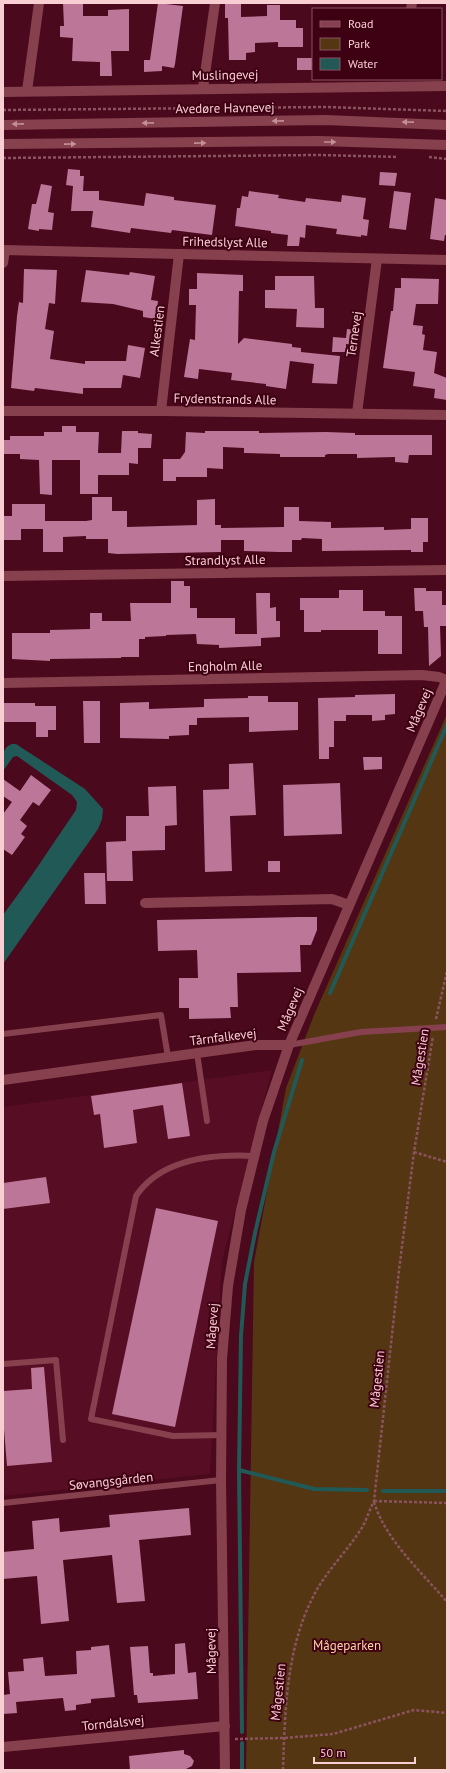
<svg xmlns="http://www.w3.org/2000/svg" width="450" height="1773" font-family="'PT Sans',sans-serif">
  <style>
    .built { fill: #570d24 }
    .green { fill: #543712 }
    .water { fill: #215956 }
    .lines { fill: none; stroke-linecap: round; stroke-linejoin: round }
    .stream { stroke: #215956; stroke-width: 4 }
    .building { fill: #bc7697 }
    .path { stroke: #8b5260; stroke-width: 2.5; stroke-dasharray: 3 2; stroke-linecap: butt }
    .lane { stroke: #87414e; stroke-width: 6 }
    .street { stroke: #87414e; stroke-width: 10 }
    .secondary { stroke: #87414e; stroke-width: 10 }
    .oneway { fill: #c58f97 }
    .labels { text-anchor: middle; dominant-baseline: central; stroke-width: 4; stroke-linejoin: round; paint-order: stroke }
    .street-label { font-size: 13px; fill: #f8ced3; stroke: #3e0013 }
    .park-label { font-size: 13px; fill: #fed4a6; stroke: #3e0013 }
  </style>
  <rect width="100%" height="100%" fill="#4a091c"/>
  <path class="built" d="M272,1070L222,1261L210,1474L3,1496V1107Z"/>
  <path class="green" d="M447,714V1770H246L254,1262L286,1088L314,1015Z"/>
  <path class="water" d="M12,744H16L85,789L103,809L102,819L98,829L3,964V915L32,875L76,810L77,802L72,795L17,756L13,757L3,771C3,761 0,748 12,744Z"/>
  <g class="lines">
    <g class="stream">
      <path d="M330,993L447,725"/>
      <path d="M302,1060L274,1152L255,1233L245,1284L241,1336L239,1470L314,1489L367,1490"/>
      <path d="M239,1470L242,1732"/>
      <path d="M383,1491H447"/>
      <path d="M242,1743V1770"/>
    </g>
  </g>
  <g class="building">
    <path d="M63,3H83V16H108V10L129,9V51H111L112,76H100V62L72,61L73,38L60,37V26H64Z"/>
    <path d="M158,3L183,6L175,64L174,68L162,66V71L144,72V60H150Z"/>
    <path d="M225,4H241V17L267,16V5H280V20H296V28H303V47H278V42L255,43V52L246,53V60H229L228,18H225Z"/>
    <rect x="297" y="58" width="16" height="12"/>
    <path d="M68,169L80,170V176H84L83,191H99V200L144,206L146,193L174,197V200L216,205L212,235L172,230L171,233L131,228L130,233L91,227L93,211H71L73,186L66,185Z"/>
    <path d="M380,172L397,173L395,186L379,185Z"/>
    <path d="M41,184L52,186L48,212L54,213L52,230L39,229V231L28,229L32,204H36Z"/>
    <path d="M249,191L279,195L278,198L305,202L306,198L341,202L342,195L366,198L363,219L369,220L367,236L361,235V237L336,234L337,229L306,225L305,238L300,237L299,246H287L288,235L271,233V231L235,226L237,208H240L242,196L248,197Z"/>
    <path d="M394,191L411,193L406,230L389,228Z"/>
    <path d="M435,198L447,200V235H445L444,241L430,239Z"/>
    <path d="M24,269L57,270L55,304L49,303L45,329L54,331L50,359L85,364V361H126L128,345L145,348L140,378L123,375L121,388H83V394L35,388L34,391L11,388L17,316L19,302L23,303Z"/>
    <path d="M86,270L129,275L130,272L155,276L151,300L158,301L156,319L143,317V311L113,304L81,302Z"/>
    <path d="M197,273L243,275V291H239L238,344L244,338L292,344V347L301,348V352L340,356L337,384L312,383L314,364L290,361L286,389L266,386V384L231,380L232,373L199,369L198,379L184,377L190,339L195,340L196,305H189V289H197Z"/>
    <path d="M275,276H314L315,308H324V328L296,327L297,309L265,308V290H275Z"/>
    <path d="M401,278L439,279L438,304H416L413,325L423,326L422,334L425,335L423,350L437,352L434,373L447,378V400L434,398L435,389L413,386L415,372L383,368L391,311H393L395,288H401Z"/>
    <path d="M347,329L357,330L356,345L346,344V352H332L333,337L346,338Z"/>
    <path d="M62,426H76V432H99L98,453H121L122,431H138V433L152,434L151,448H138V464L129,463V475H98V494H80V460H52V495L40,494L39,460L20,459V454H3V440H10V436H44V432H62Z"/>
    <path d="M205,431H259V433L326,432L355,433V435H432V455H409L408,463L395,462V457L357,458V454H328L325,455V457H280V454L244,453V448L223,447V469L207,468V477H176V481H163V459H180L185,452L186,432L205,433Z"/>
    <path d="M92,497H112V511H127V527L197,525V500L215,499V525H221V528L284,527V507H299V521L331,522V528L384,527V530L411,529V518H428V542H423V552H411V550L322,551V539L302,538L301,540H292V552H279L244,551V540H221V552L117,554L108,553V539H86V536L63,537V552H43V529H21V540H3V516H12V504H45V521H86L92,520Z"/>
    <path d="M171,581H184V586H190V608H197V618H235V634H257L256,593H270V608L276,607V621H280V637L261,638V646L219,648V645L197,644L196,634L166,635V636L145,637V639H139V657H121V658L50,659V661L12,659V633H50V630L90,629V613H102V621H131L130,603H171Z"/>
    <path d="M414,588H426V591H442V605H447V626H440L441,656L429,666L428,627H424L423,611H415Z"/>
    <path d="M339,590H363V611H385V616H402V654H378V630H321V632H304V610H300V598H339Z"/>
    <path d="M395,694V714L385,715V720L372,721V715H346V721H334V747H329V759H319L318,698L355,697V695Z"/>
    <path d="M248,696H268V702H298V730L249,732V717L197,718V725H189V735L169,736V739L120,738V703L149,702V709L204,707V699L248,698Z"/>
    <path d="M83,701H100V743H84Z"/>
    <path d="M3,703H35V706H56V730H48V737H36V722H3Z"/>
    <path d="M363,757H382V769L364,770Z"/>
    <path d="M253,763L256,815L230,816L232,871L205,872L203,790L229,789V764Z"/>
    <path d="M31,775L51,790L39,806L33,802L20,820L27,826L21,834L25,837L12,855L3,849V814L12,802L3,796V779L20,791Z"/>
    <path d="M340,783L342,834L284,836L283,785Z"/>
    <path d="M176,786L177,825L165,826V850L132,851L133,881H107L106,842L126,841V816H149L148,787Z"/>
    <rect x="268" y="861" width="12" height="11"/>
    <path d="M84,873H105L106,904H85Z"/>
    <path d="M299,917H317V930L311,945H300L301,972L237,973L238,1007H230L231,1018L189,1019V1008H179V978H198L197,950L158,951L157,920Z"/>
    <path d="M182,1083L190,1136L168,1139L163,1105L133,1110L137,1143L104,1148L100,1114L94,1115L91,1096Z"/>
    <path d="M46,1177L50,1203L3,1209V1183Z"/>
    <path d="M156,1208L218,1221L175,1427L112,1414Z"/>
    <path d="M44,1367L52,1462L7,1466L3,1417V1391L32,1389L31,1368Z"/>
    <path d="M189,1508L191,1535L139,1540L145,1601L117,1603L112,1555L63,1560L69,1621L41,1624L37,1576L3,1579V1552L34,1549L32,1521L59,1518L60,1532L110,1527L109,1515Z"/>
    <path d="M185,1643L188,1673L196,1672L198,1699L138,1703L137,1695H134L130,1647L148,1646L150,1673H153V1676L175,1674V1644Z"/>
    <path d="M109,1645L115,1697L91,1699V1703L76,1705V1710L65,1711L63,1698L16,1702L17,1713L3,1714V1695L10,1694L8,1672L24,1671L23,1659L43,1657L45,1676L77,1674L76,1651L91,1650V1647Z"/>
    <path d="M184,1750V1754L190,1756L194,1761L192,1766L184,1770H130L129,1756Z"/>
  </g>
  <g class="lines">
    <g class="path">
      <path d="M3,110L325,107L447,111"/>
      <path d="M429,157L447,159"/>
      <path d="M3,158L319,155L398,157"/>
      <path d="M436,1019L447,971"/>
      <path d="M414,1152L447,1162"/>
      <path d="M374,1501L447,1503"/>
      <path d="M374,1502C386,1541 421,1571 447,1602"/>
      <path d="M235,1739L284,1738L333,1734L414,1710L447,1713"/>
      <path d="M283,1770C285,1710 286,1647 315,1593C328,1569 349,1549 363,1526C367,1518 370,1509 374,1501L399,1270L414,1152L433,1036"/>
    </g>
    <g class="lane">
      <path d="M3,1034L161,1015L168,1057"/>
      <path d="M289,1045L361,1032L447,1027"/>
      <path d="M197,1053L207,1121"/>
      <path d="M3,1364L56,1360L63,1440"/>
      <path d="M222,1435L173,1436L91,1419L136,1196C161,1159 213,1154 254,1156"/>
      <path d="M3,1503L221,1480"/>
    </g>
    <g class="street">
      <path d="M411,9L412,3"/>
      <path d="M203,88L215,3"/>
      <path d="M27,91L39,3"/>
      <path d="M3,92L447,86"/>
      <path d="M3,250L447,260"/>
      <path d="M3,263L5,250"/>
      <path d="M3,411H161L447,415"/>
      <path d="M161,411L179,254"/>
      <path d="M357,413L377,259"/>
      <path d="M3,576L447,570"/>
      <path d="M3,683L422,675L439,677L446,680"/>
      <path d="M145,903L332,899L349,905"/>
      <path d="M3,1747L225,1726"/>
      <path d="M225,1770L221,1480L222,1359L228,1286L241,1210L263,1121L289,1045L447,679"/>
    </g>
    <g class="secondary">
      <path d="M3,125L325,120L447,125"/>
      <path d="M3,144L320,141L447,145"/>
      <path d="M3,1080L256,1045H289"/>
    </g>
  </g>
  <defs><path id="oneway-solid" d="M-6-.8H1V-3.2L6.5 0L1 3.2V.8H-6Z"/></defs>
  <g class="oneway">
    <use href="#oneway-solid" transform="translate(278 121) rotate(179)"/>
    <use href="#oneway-solid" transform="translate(408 122) rotate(-179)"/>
    <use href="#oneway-solid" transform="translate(148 123) rotate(179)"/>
    <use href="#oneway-solid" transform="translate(18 124) rotate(179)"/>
    <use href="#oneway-solid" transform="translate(330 142)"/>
    <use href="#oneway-solid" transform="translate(200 143) rotate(-1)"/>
    <use href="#oneway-solid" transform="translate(70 144) rotate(-1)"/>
  </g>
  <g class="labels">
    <g class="street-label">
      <text transform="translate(225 75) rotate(-1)">Muslingevej</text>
      <text transform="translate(225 108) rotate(-1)">Avedøre Havnevej</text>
      <text transform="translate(225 242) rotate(1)">Frihedslyst Alle</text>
      <text transform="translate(157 331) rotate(-83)">Alkestien</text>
      <text transform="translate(354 334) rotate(-82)">Ternevej</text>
      <text transform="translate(225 399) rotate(1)">Frydenstrands Alle</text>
      <text transform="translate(225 560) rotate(-1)">Strandlyst Alle</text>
      <text transform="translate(225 666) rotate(-1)">Engholm Alle</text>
      <text transform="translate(419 710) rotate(-67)">Mågevej</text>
      <text transform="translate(290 1009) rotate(-67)">Mågevej</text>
      <text transform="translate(223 1037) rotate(-7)">Tårnfalkevej</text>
      <text transform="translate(420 1057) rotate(-81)">Mågestien</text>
      <text transform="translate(212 1326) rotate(-86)">Mågevej</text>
      <text transform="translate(377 1379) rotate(-84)">Mågestien</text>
      <text transform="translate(111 1481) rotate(-6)">Søvangsgården</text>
      <text transform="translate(211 1651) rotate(-91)">Mågevej</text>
      <text transform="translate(278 1692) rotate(-84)">Mågestien</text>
      <text transform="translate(113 1723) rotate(-6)">Torndalsvej</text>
    </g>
    <g class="park-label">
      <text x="347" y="1645">Mågeparken</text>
    </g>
  </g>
  <rect width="450" height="1773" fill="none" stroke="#f8ced3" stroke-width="8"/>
  <rect x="312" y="8" width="130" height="72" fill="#3e0013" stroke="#885260"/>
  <rect x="320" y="21" width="20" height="6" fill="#87414e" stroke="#885260"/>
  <text x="348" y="28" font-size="12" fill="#f8ced3">Road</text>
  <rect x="320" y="38" width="20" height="12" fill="#543712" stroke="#885260"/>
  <text x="348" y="48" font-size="12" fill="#f8ced3">Park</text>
  <rect x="320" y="58" width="20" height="12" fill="#215956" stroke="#885260"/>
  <text x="348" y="68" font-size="12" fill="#f8ced3">Water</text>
  <path d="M314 1757v6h101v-6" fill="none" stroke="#f8ced3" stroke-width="2"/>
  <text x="320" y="1757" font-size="12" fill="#f8ced3" stroke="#3e0013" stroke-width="3" paint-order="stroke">50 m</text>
</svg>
